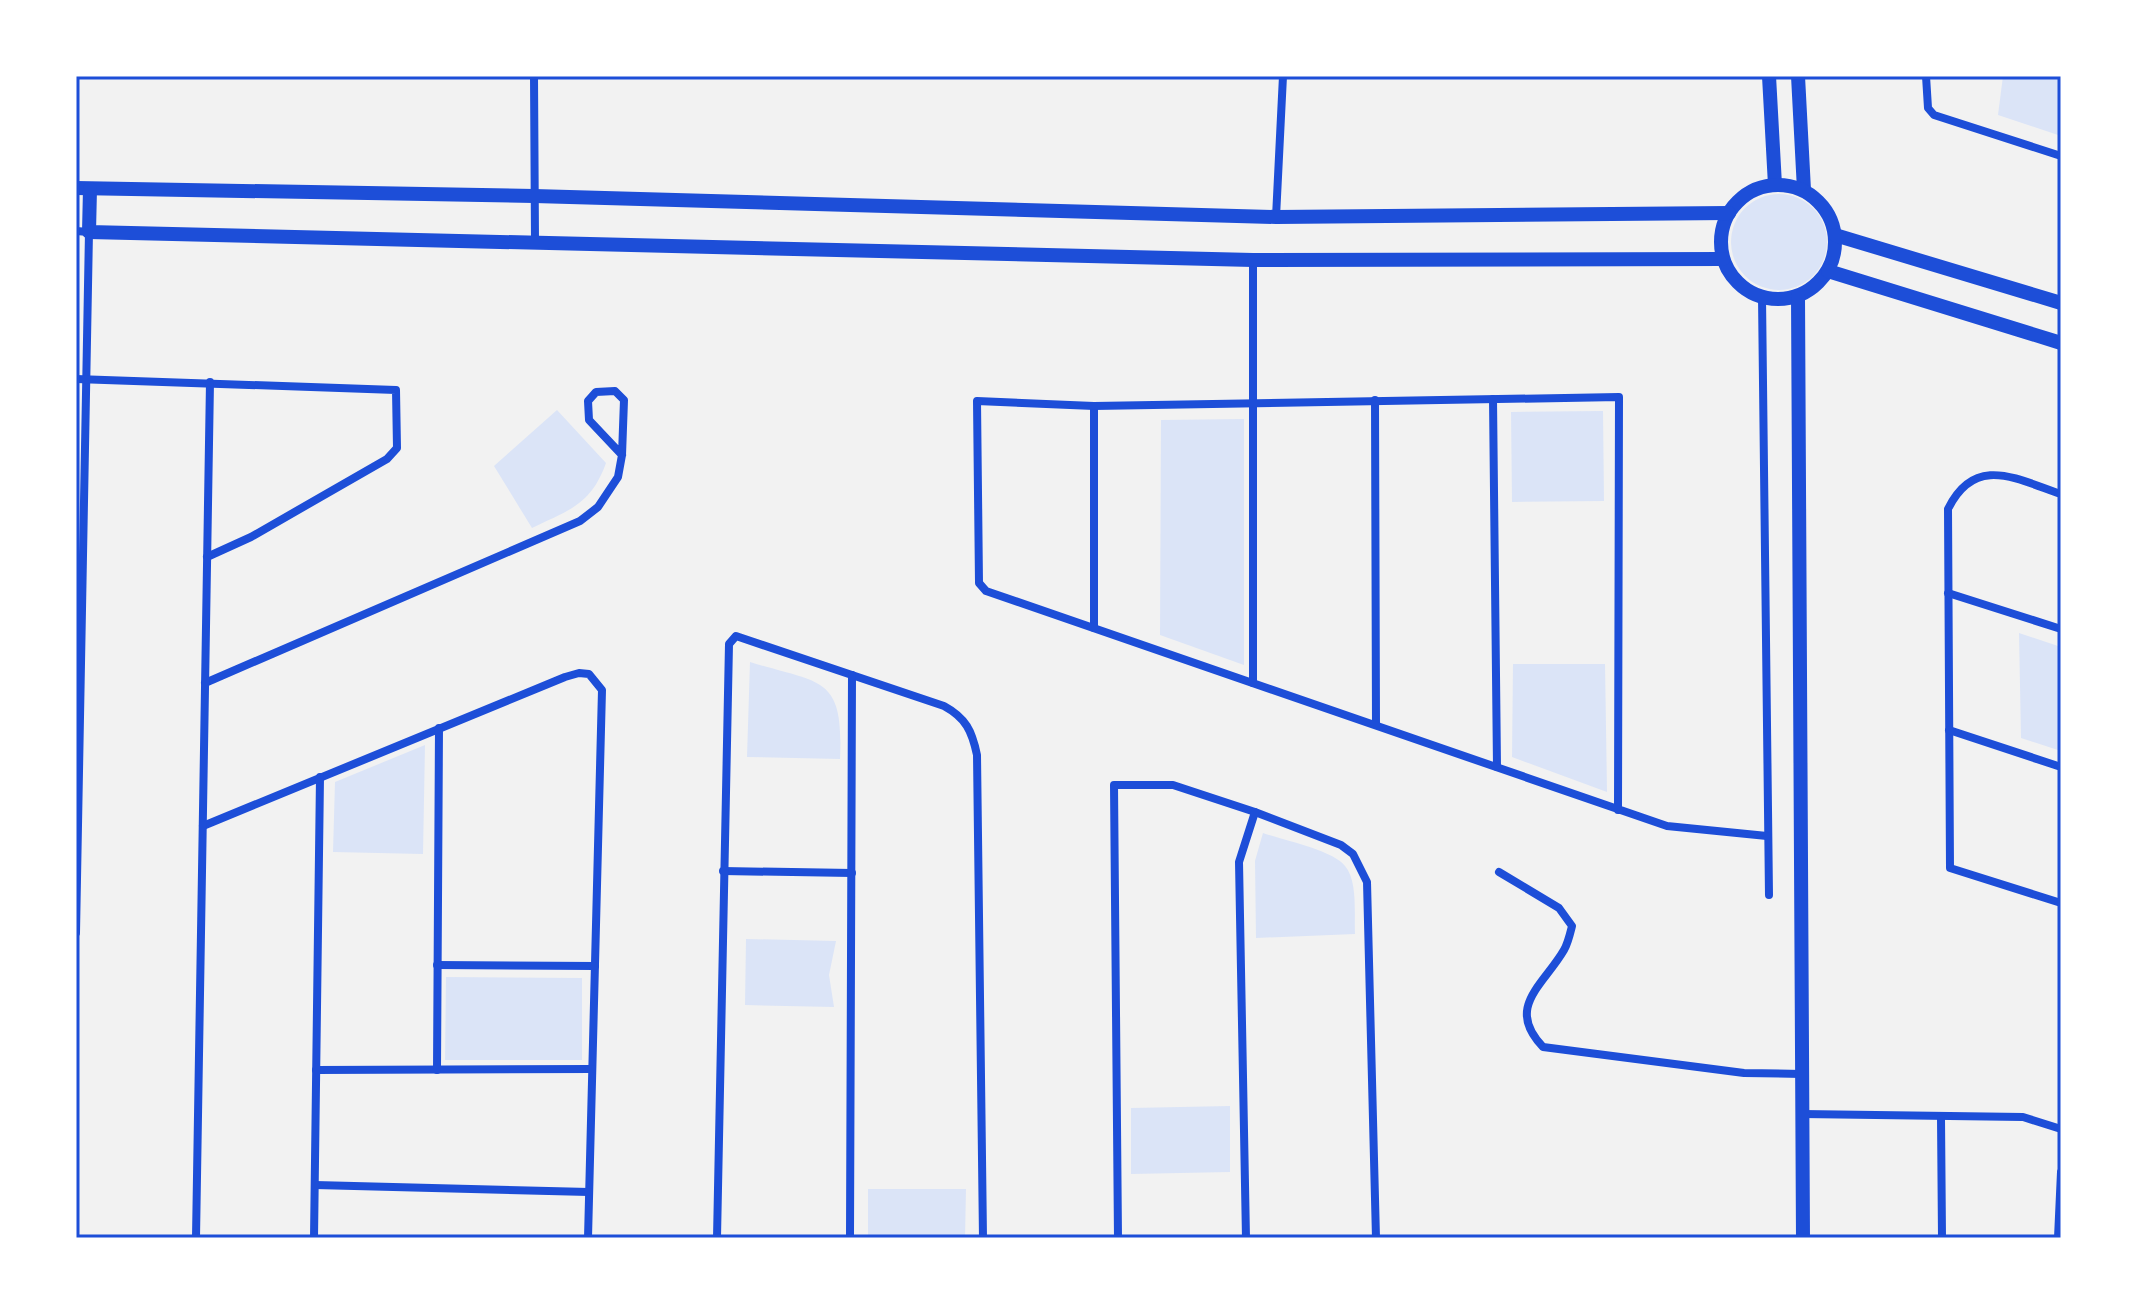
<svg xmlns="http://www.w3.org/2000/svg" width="2137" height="1314" font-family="'Varela Round',sans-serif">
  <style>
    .green { fill: #dbe4f7 }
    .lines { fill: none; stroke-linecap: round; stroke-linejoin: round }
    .minor { stroke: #1d4ed8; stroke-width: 8 }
    .tertiary { stroke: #1d4ed8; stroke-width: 14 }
    .neatline { fill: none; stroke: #1d4ed8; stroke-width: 3 }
  </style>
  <rect width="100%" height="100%" fill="#f2f2f2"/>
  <g class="green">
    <path d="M2003,76H2061V136L1998,115Z"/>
    <circle cx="1779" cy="242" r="48"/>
    <path d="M557,410L606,463C591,505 569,510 532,528L494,466Z"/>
    <path d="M1603,411L1604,501L1512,502L1511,412Z"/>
    <path d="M1244,419V665L1160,635L1161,420Z"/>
    <path d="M2019,633L2061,647V751L2021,738Z"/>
    <path d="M750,662C821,684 844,675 840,759L747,757Z"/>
    <path d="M1513,664H1605L1607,792L1512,757Z"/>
    <path d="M425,745L423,854L333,852L335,782Z"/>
    <path d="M1263,833C1283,840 1333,850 1345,866C1358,881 1354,915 1355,934L1256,938L1255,861Z"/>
    <path d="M746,939L836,941L829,975L834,1007L745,1005Z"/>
    <path d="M446,977L582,978V1060H445Z"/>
    <path d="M1230,1106V1172L1131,1174V1108Z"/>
    <path d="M868,1189H966L965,1238H868Z"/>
  </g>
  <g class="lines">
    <g class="minor">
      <path d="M534,76L535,241"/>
      <path d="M1926,76L1928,108L1934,115L2061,156"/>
      <path d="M1276,217L1283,76"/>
      <path d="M76,231L89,232L76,933"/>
      <path d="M1762,297L1769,895"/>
      <path d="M76,379L396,390L397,448L387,459L251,537L207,557"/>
      <path d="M1493,399L1497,767"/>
      <path d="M1375,400L1376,724"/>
      <path d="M1094,406V628"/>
      <path d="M2061,494C2016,479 1975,454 1948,509L1950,868L2061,903"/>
      <path d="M1948,593L2061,629"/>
      <path d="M205,683L580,521L598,507L618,477L622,455L624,400L615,391L596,392L588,401L589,420L622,455"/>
      <path d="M1253,683V260"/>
      <path d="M1949,730L2061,767"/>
      <path d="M1618,810L1619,397L1094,406L977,401L979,583L986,591L1667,826L1767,836"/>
      <path d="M203,826L565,677L579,673L589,674L602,690L588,1238"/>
      <path d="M723,871L852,873"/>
      <path d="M1499,872L1559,908L1572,926C1570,934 1568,943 1564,950C1543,986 1505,1007 1543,1047L1744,1073L1802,1074"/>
      <path d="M437,965L595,966"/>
      <path d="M316,1070L592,1069"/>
      <path d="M437,1070L439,728"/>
      <path d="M1802,1114L2023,1117L2061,1129"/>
      <path d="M1941,1118L1942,1238"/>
      <path d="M315,1185L589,1192"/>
      <path d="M196,1238L210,382"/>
      <path d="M314,1238L320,777"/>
      <path d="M717,1238L729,644L736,636L944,706C966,718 972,731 977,755L983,1238"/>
      <path d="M850,1238L852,675"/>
      <path d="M1118,1238L1114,785H1173L1255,812L1341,845L1353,854L1367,882L1376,1238"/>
      <path d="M1246,1238L1239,862L1255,812"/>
      <path d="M2058,1238L2061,1172"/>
    </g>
    <g class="tertiary">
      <path d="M1769,76L1775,185"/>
      <path d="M1798,76L1804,190"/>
      <circle cx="1778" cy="242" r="57"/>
      <path d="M76,188L534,196L1276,217L1729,213"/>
      <path d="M90,189L89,232L1253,260L1723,259"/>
      <path d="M1835,235L2061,303"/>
      <path d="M1828,271L2061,343"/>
      <path d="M1798,296L1803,1238"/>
    </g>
  </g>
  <rect width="2137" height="1314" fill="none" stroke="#ffffff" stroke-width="156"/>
  <rect x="78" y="78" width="1981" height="1158" class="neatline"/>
</svg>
